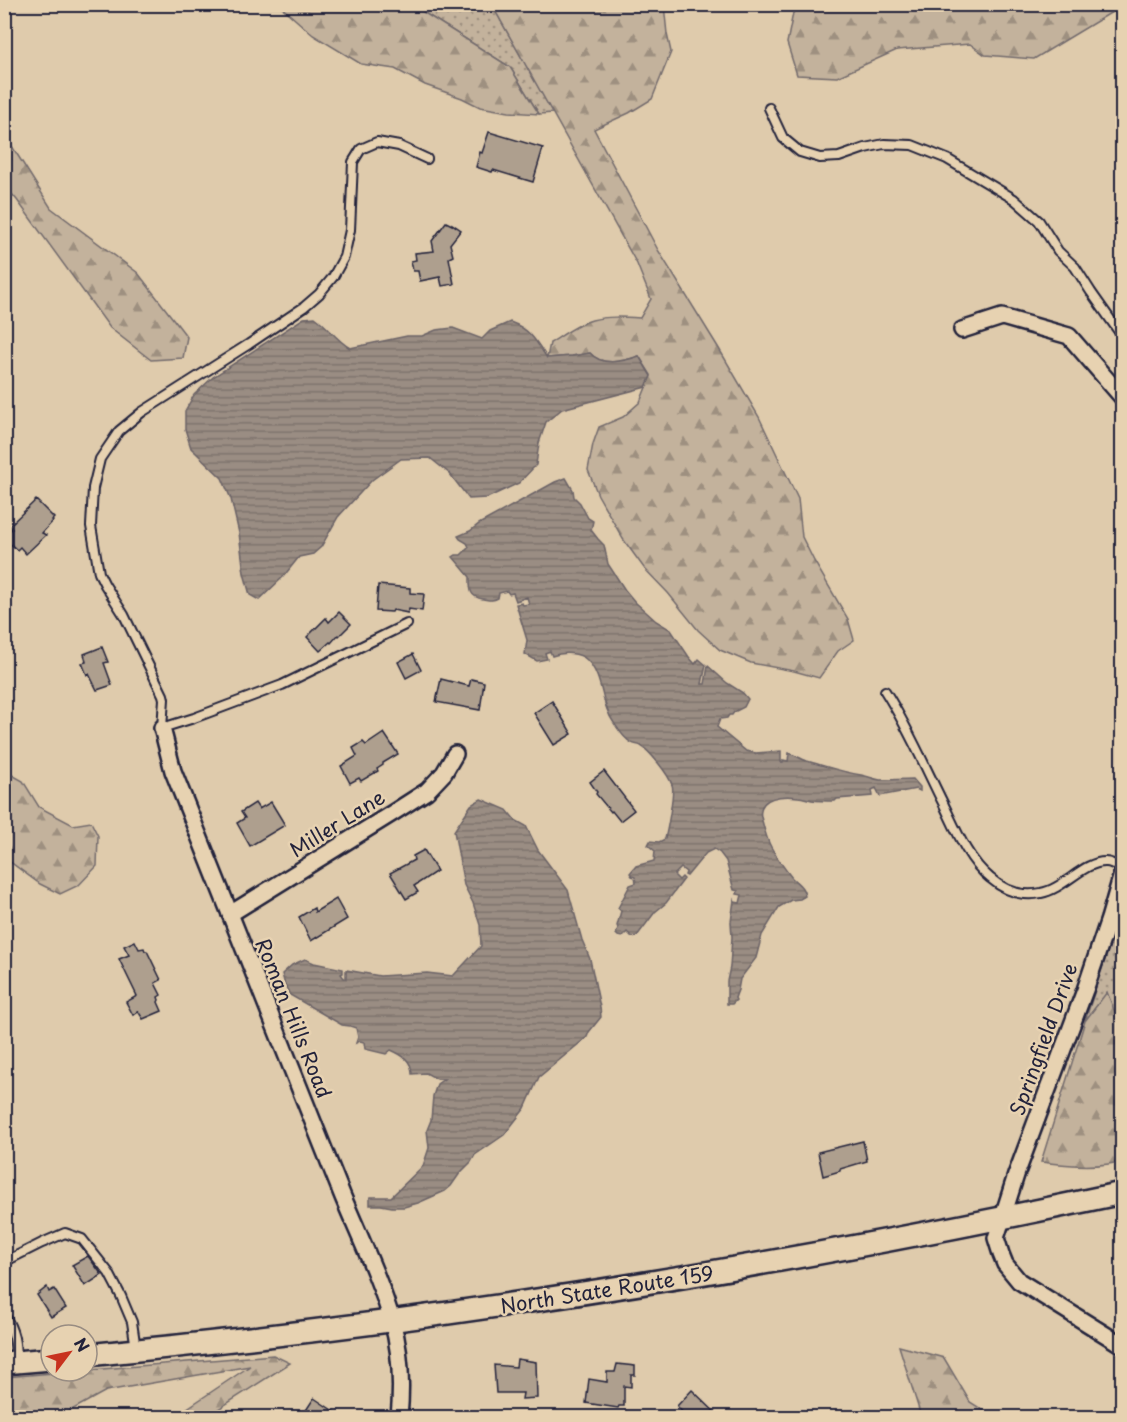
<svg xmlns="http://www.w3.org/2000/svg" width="1127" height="1422" font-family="'Playpen Sans',sans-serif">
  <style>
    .grass { fill: url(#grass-dots); stroke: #726a6c; stroke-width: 1.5 }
    .forest { fill: url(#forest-firs); stroke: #726a6c; stroke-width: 1.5 }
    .water { fill: url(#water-rules); stroke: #6a6266; stroke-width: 1.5 }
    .building { fill: #ae9f8e; stroke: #22223b; stroke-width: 1.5 }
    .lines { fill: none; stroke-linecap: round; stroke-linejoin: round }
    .lane-casing { stroke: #22223b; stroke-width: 12 }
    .street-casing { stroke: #22223b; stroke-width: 20 }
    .secondary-casing { stroke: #22223b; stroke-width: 26 }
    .lane { stroke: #e7d2b1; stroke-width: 8 }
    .street { stroke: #e7d2b1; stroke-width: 15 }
    .secondary { stroke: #e7d2b1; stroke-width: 21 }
    .labels { text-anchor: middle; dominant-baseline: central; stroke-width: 5; stroke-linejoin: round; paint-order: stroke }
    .street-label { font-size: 20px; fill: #22223b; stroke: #e7d2b1 }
  </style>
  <defs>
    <pattern id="grass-dots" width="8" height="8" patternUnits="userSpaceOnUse" patternTransform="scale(1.5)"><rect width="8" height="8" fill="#c3b29c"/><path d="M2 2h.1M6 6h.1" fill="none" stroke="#9e9080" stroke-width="1.8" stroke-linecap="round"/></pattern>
    <pattern id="forest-firs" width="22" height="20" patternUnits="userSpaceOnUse" patternTransform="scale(1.5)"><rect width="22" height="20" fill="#c3b29c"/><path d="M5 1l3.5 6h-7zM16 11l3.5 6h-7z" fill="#9e9080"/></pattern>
    <pattern id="water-rules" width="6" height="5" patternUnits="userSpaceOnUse" patternTransform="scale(1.5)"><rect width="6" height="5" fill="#9a8d83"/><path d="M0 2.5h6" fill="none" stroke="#7d736c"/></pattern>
  </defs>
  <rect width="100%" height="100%" fill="#dfcbac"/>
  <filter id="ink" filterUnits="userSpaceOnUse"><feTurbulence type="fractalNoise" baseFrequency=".0167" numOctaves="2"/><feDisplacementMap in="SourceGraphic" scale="12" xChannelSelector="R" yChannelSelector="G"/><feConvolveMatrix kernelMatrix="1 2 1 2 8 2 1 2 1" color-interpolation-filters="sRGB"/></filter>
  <g filter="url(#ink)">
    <g class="grass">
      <path d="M412,5H492L553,113L539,114L510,67Z"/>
      <path d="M1122,907V1030L1107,993L1085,1021Z"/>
    </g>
    <g class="forest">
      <path d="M279,5H412L510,67L539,114L509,112L480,107L462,98L425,85L395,69L361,64L313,35Z"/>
      <path d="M492,5H664L667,34L671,52L652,99L629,113L594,129L658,250L718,347L759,417L798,499L802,537L814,561L848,619L854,640L838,651L819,678L794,671L751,663L720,650L698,630L668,593L644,568L623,539L598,495L588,470L593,444L599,427L623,417L640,402L651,375L639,356C624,361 602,367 590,353L572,356L547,358L550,343C563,335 577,324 592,320C607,316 624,317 640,318L651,299L637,264Z"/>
      <path d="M799,5L1122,4V6L1034,59L985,55L970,44L897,50L837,77L797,75L787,43L793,13Z"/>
      <path d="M10,143L51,208L138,273L187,337L183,358L151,360L110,328L17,200L5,186V144Z"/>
      <path d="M5,771L23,781L39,807L73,825L91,822L98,836L97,866L79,885L60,894L40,884L5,858Z"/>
      <path d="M1107,992L1122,1030V1161C1101,1168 1064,1165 1041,1162L1085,1021Z"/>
      <path d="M899,1346L944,1358L970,1402L994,1417H923L920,1413Z"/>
      <path d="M273,1355L290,1363L206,1417H174L250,1366L106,1391L66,1413L64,1417H5V1377Z"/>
    </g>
    <g class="water">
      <path d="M315,317C329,327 335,339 350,348L407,336H422L436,330L453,328L482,339L490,331L510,322C530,329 536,341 547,358L572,356L590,353C602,367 625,361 639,356L651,376L646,387L562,409L546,422L539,443L536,465L519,483L487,498L469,499L450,474L430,458L401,459L372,480L338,517L321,547L313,554L299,557L283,577L259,600L250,595L244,573L239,533L231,499L222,478L191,448L185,429V411L194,395L213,377L304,318Z"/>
      <path d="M566,478L573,490L574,497L580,503L588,518L593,521L591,530L598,539L604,545L608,564L625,590L635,602L656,621L671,630L689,657L695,664L699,659L706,665L702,684H705L708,666L727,683L743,693L748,699L744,707L734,712L732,715H729L727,718L720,719L717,727L746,751L756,753L781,751V762H783V760L788,761L789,753C795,755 801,759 807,761C825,766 842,772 861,775C868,776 873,779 880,780C891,780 902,779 913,779L920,787V791L916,789L880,796L876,788L872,790L873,796L837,799L835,801C827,801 819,801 812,800C807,799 803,797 798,797C784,795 757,796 761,817C764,827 766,838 771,847C777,858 785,869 792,878C798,884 804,887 805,896L800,899L791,900L779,907L762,935L756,958L740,979L738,990L735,998L736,1000L732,1004H727V981L730,967L732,937L731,922L734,900L735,902L740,903L742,895L737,894L738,891L734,890L726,861L720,853L714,849L706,853L687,876L685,875L686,872L681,868L674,875L679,880L682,877L684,879L666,903L655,912L637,936L632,937L627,932L622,937L618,936L616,934L618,928L617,926L621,911L618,908L630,885L636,883L635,877L632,876L630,873L636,866L654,861L655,851L648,845L650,841L659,842L665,839C667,831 675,791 672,785C669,775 649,750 641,746C638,744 635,745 632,743C625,740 618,729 614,723C600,704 604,677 587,660C579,652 563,652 552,656L550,651L545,653L547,659L537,661L525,654L527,640L516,604L522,603L523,605L529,604L527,597L516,601L513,593L509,594L507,591L499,593L498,598C492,601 490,600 483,599C469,597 470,589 470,577L453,557L456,555H461L469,547L467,543L460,539L458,536L470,531L479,524L555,482Z"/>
      <path d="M481,799L507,810L515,820L526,826L538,850L568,890L582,940L590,959L600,1007L601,1017L589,1032L587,1037L539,1077L525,1108L504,1135L475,1155L471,1162L460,1173L451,1186L445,1191L418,1203L404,1207H392L381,1205H370V1197H391L423,1166L429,1148L427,1130L431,1120L433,1096L437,1084L444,1079H437L426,1073L412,1074C412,1060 402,1055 391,1050L386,1054L365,1049L364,1042L360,1041L356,1043L358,1037L356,1028L350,1026L342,1025L290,995L285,985L282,974L292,965L305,959L314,963L343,969V973L341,974L344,978H346V970L380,976L427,973L453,976L481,946L480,925L473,903L464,885L454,831L471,805Z"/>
    </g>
    <g class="building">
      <path d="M489,132L543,148L533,182L493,170L492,172L476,167L480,152L482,153Z"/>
      <path d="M446,222L452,225V224L461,230L450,244L453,256L449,258L454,284L442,286L440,277L420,281L418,271H413L411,261L416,260L415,253L434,251L432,241Z"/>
      <path d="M36,500L54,518L52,520L53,521L42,533L46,535L26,554L20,547L17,550L4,538V536L12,529L9,526Z"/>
      <path d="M378,585L410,588V593L424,594L422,611L409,609L408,613L393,610L392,612L376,611Z"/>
      <path d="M339,612L351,624L339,636L338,635L331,643L330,642L320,651L307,637L326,618L329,622Z"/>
      <path d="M102,647L108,662L104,663L112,685L97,690L89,674L87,675L82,663L86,662L84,654Z"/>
      <path d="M413,654L421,670L406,678L398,662Z"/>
      <path d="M441,679L469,686L471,679L484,682L480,710L436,702Z"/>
      <path d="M552,701L572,734L554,745L534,713Z"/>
      <path d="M384,733L398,754L383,763V765L377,769L378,771L361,781L359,778L350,783L341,766L357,756L353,748L363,742L366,745Z"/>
      <path d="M604,771L634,810L620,821L612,811L611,812L596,794L597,792L590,782Z"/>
      <path d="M271,802L285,825L250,846L237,823L245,818L241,812L255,803L259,809Z"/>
      <path d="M424,850L437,871L414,886L418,892L406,899L390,873L414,860L413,856Z"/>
      <path d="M336,899L347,919L311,941L299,917L314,908L315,912Z"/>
      <path d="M135,941L139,949L144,948L145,951H147L161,980L155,983L161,995L158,997L159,1000L158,1002L162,1011L143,1019L138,1011L133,1015L126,1002L137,996L119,959L129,955L124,946Z"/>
      <path d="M863,1141L867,1161L840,1169V1171L823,1176L818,1152Z"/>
      <path d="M88,1256L102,1275L85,1286L72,1265Z"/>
      <path d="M47,1287L49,1292L54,1289L66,1308L51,1317L37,1295Z"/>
      <path d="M517,1359L536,1362L537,1398L522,1399L523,1393H496L494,1365L516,1367Z"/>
      <path d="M617,1364L635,1366V1375H631V1387L624,1386V1406H619L618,1408L586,1403L589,1379L607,1382V1372H615Z"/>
      <path d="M692,1390L721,1418H681L683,1413L677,1406Z"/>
      <path d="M314,1398L344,1418H301Z"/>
    </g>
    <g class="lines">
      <defs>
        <g id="lane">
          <path d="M769,108L783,138L800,152L820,158L839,157L865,148L884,144L912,145L947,159L1014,199L1039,221L1058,251L1075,267L1091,292L1122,336"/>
          <path d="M407,624L282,685L194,718L162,728L164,699L163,695L124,615L105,585L99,573L91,526L93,488L100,459L119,431L142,412L249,344L304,307L319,294L333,277L344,257L350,230L353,162L361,149L377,142L399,146L427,159"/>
          <path d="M885,691C908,727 925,767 944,805C956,830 968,860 990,878C1005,891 1022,897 1041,893C1064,889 1084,861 1106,862C1111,862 1117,866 1122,869"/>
          <path d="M4,1262L42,1243L65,1233L82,1239L109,1273L121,1296L132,1322L136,1349"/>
          <path d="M4,1314C14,1331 16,1342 16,1361"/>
        </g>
        <g id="street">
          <path d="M962,330L1002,317L1069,336L1122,397"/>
          <path d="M162,728L173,771L343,1197C360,1238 380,1279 392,1321C401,1352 402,1386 399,1418"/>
          <path d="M1122,874L1109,919L1085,990L1016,1175L996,1238L1001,1254L1005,1264L1019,1281L1122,1345"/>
          <path d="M230,914L391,814L427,791L444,773L455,754"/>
        </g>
        <g id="secondary">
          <path d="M87,1355C435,1323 780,1266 1122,1193"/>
          <path d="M4,1363L51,1359"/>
        </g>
      </defs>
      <use href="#lane" class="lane-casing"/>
      <use href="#street" class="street-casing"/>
      <use href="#secondary" class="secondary-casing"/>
      <use href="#lane" class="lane"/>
      <use href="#street" class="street"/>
      <use href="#secondary" class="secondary"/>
    </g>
  </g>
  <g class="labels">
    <g class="street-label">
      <text transform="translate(337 823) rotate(-32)">Miller Lane</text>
      <text transform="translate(294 1018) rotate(68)">Roman Hills Road</text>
      <text transform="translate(1043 1039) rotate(-70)">Springfield Drive</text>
      <text transform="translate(607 1289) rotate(-9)">North State Route 159</text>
    </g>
  </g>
  <rect width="1127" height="1422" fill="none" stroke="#e7d2b1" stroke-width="24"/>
  <rect x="12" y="12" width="1103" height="1398" fill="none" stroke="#22223b" stroke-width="2" filter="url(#ink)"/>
  <g transform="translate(69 1353) rotate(58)"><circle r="28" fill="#e7d2b1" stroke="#988c82" stroke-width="1.5"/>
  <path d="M0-4.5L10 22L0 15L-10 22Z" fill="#c8321e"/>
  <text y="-9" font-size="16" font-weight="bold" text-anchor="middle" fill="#22223b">N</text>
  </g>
</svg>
